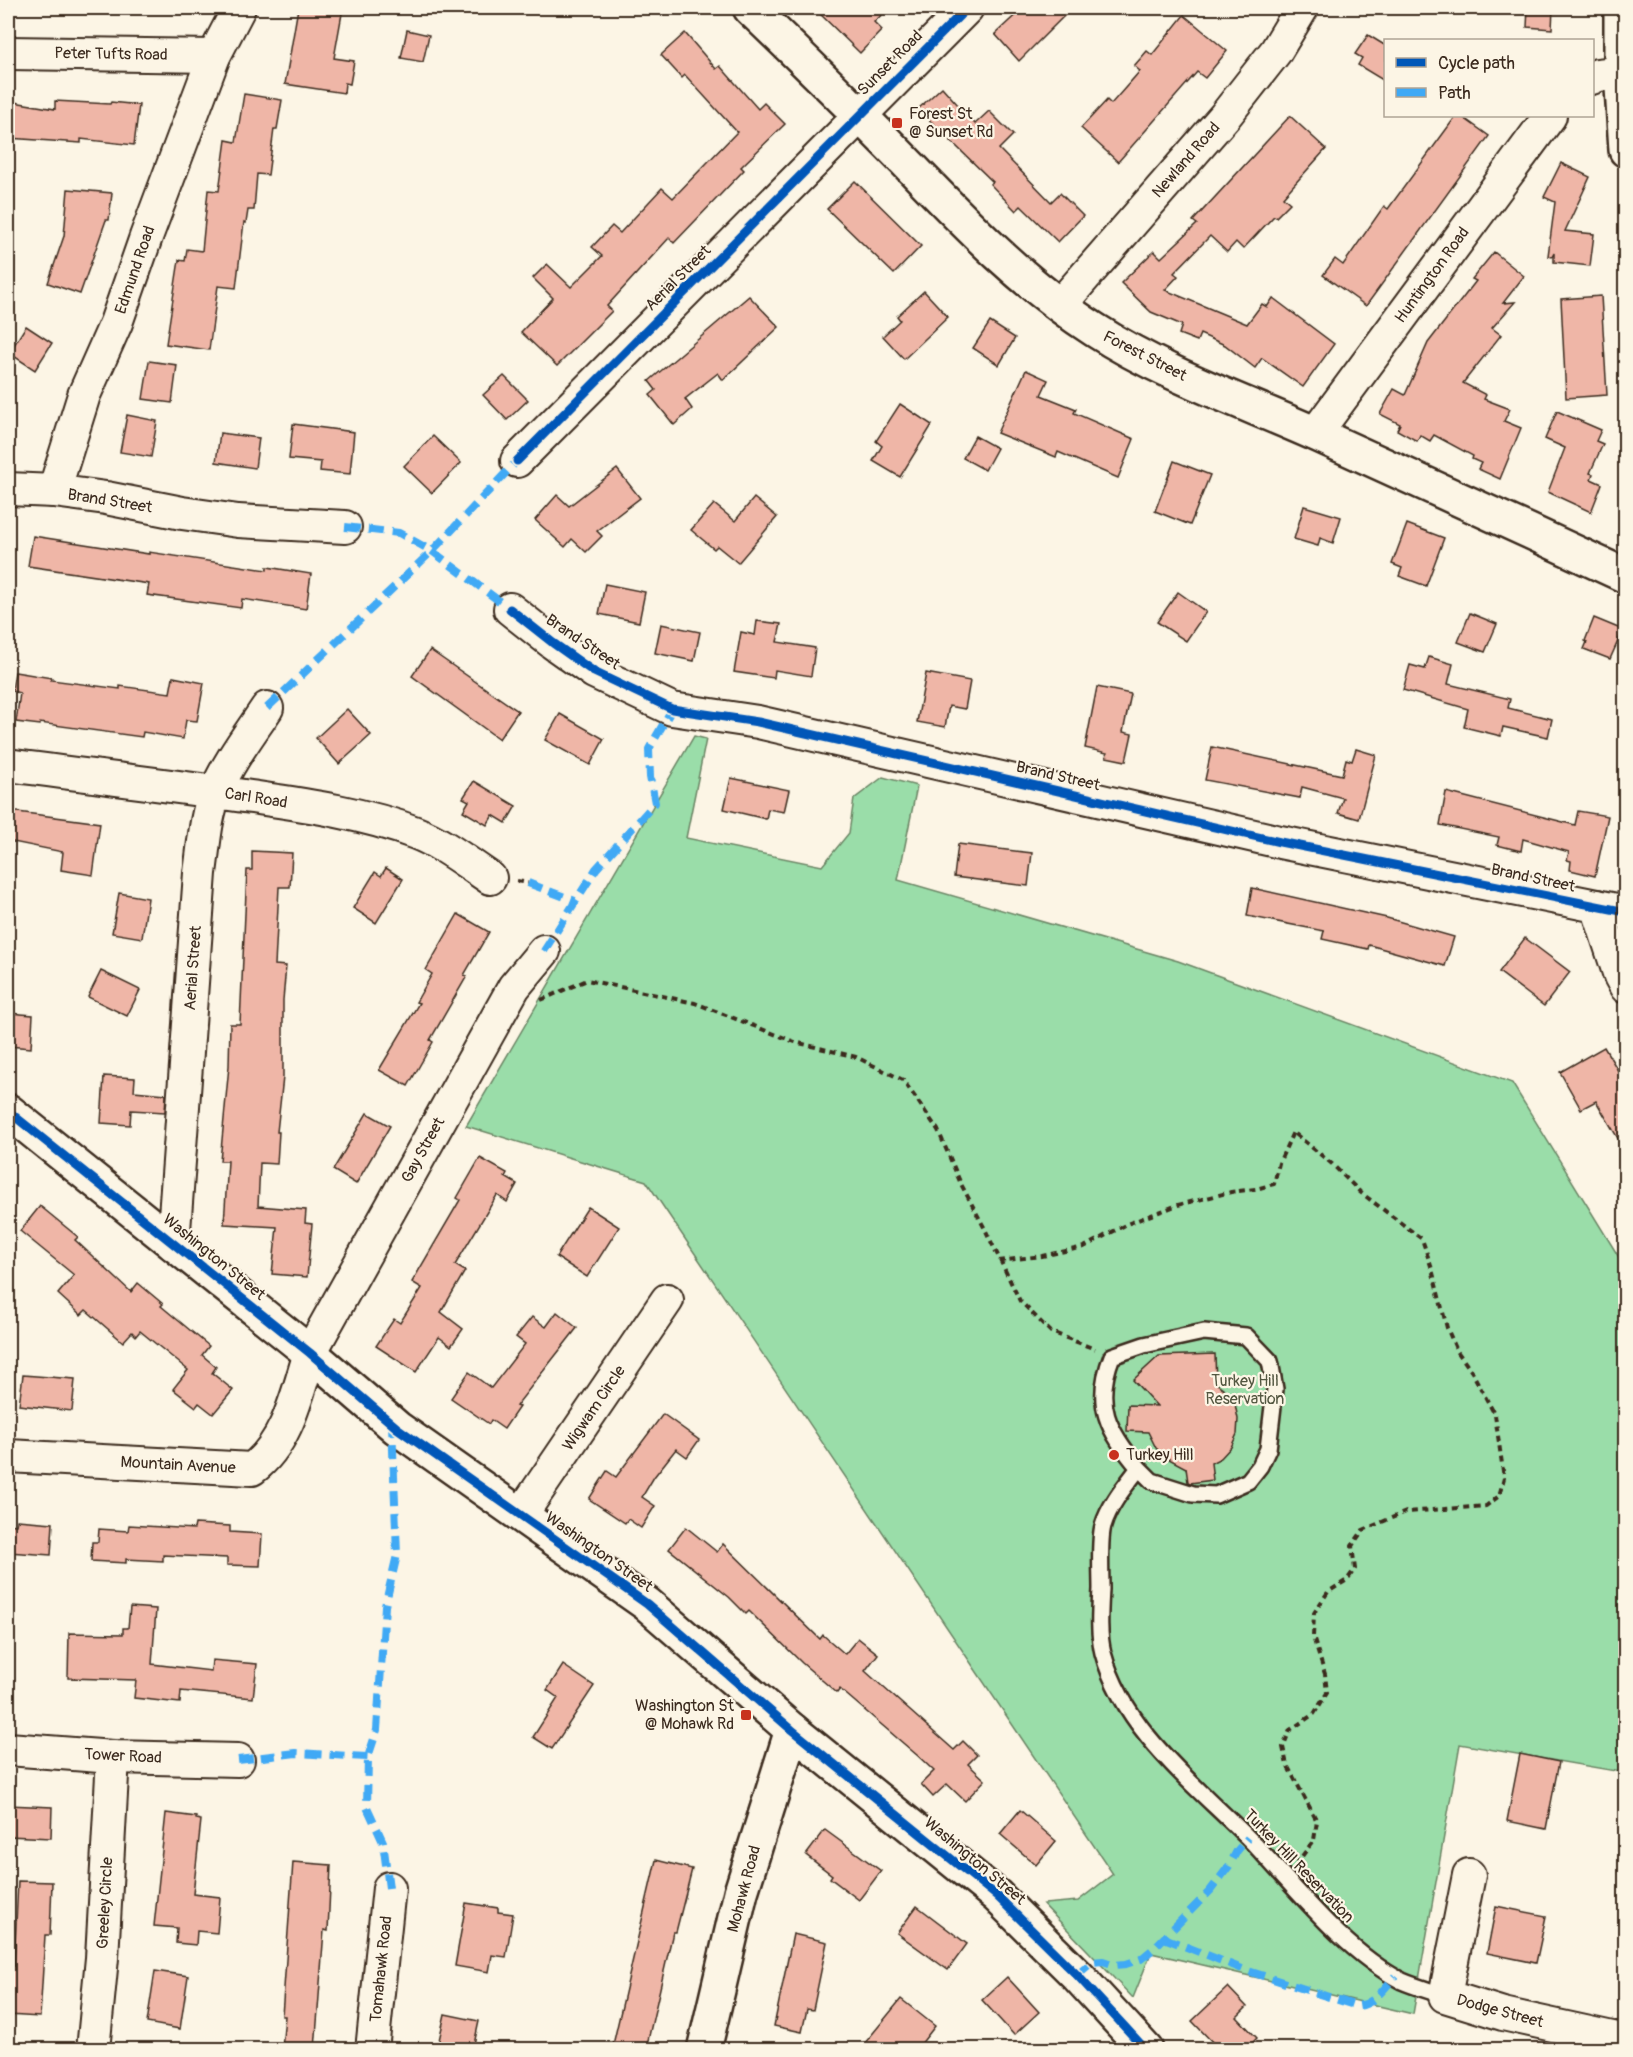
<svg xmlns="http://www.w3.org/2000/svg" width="1633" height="2057" font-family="Pangolin,sans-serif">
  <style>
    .green { fill: #9adda9; stroke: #6a8464; stroke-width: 1.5 }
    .building { fill: #efb6a7; stroke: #3b2a1e; stroke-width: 1.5 }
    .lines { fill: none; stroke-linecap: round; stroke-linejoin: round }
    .lane-casing { stroke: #3b2a1e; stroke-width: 20 }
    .street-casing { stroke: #3b2a1e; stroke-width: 36 }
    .secondary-casing { stroke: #3b2a1e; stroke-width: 38 }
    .path { stroke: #3b2a1e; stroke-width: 4; stroke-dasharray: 6 4.5; stroke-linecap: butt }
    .lane { stroke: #fcf5e5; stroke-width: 15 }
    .street { stroke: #fcf5e5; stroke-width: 32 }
    .secondary { stroke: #fcf5e5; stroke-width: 33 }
    .quiet { stroke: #3fa9f5; stroke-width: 8; stroke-dasharray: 15 8; stroke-linecap: butt }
    .cycleway-casing { stroke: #fcf5e5; stroke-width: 13 }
    .cycleway { stroke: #0057b8; stroke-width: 9 }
    .poi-dot { fill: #c8321e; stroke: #fcf5e5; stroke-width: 2 }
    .labels { text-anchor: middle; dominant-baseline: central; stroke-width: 4.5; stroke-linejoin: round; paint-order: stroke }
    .street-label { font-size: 16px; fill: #3b2a1e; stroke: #fcf5e5 }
    .poi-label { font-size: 16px; fill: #3b2a1e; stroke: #fcf5e5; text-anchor: start }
    .park-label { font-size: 16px; fill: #535741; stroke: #fcf5e5 }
  </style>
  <rect width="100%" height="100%" fill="#fcf5e5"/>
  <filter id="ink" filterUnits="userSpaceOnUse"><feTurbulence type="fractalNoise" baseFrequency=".0167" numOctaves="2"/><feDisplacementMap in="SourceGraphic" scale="12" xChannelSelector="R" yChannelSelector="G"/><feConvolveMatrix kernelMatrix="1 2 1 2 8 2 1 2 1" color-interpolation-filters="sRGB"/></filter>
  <g filter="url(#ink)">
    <path class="green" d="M694,736L706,739L686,838L822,866L849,833L854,799L883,777L917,786L898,880L1178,961L1512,1083L1625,1267L1626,1752L1621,1772L1460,1744L1413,2014L1151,1953L1133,1998L1043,1904L1078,1901L1113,1874L646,1181L466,1126Z"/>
    <g class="building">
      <path d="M298,8H343L334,58L354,61L350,84L345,83L344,93L285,84Z"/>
      <path d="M814,8H889L874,22L882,30L860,53Z"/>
      <path d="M1023,8H1072L1019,61L995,34Z"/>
      <path d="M1528,8H1553L1552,29L1527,27Z"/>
      <path d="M1184,15L1227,51L1205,78L1197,72L1118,162L1081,128L1107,100L1111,104L1140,71L1134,66L1147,51L1152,55Z"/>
      <path d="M407,30L429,35L423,62L401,58Z"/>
      <path d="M685,33L716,69L720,66L758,109L764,103L785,124L741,167L744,170L674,243L669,238L607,306L612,311L557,366L521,332L553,298L533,278L547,264L571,287L602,256L592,247L612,226L620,233L662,188L673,198L737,132L685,75L682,78L661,55Z"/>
      <path d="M1368,35L1386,46V82L1358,65L1362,58L1355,54Z"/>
      <path d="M942,87L975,124L989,111L1013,135L999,149L1051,202L1060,193L1083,216L1058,242L1021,206L1016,211L990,184L993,182L918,109Z"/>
      <path d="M244,94L282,100L277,129H274L268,175L257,174L254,210H248L246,223L244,222L236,288L218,286L209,350L166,344L179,260L185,261L187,249L202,251L208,190L219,191L226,140L236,142Z"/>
      <path d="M8,101L55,109V101L110,104L111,102L139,105L134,145L81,139V143L8,138Z"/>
      <path d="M1290,116L1326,149L1283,197L1290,203L1276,217L1274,216L1243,249L1236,242L1227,252L1210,236L1174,273L1178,276L1165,290L1247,324L1262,304L1267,307L1273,298L1334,344L1303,387L1262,358L1255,368L1225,345L1200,334L1197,341L1179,334L1182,325L1151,312L1121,283L1154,251L1161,258L1197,224L1193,221Z"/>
      <path d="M1456,116H1461L1489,136L1366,306L1323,275L1335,259L1343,265L1384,206L1388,209Z"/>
      <path d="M1561,163L1590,177L1565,231L1594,234L1590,266L1554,262V253L1552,257L1548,256L1555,202L1544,197Z"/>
      <path d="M855,181L921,246L894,274L827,209Z"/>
      <path d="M68,189L112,193L109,220H106L80,294L48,283L64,236Z"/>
      <path d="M1494,252L1524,276L1503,303L1515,302L1492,328L1501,335L1463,383L1486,395L1484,399L1510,409L1504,421L1521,428L1500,479L1478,469L1481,463L1472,459L1473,456L1434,435L1430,441L1420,435L1417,441L1397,430L1400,424L1380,414L1394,389L1405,395L1428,343L1476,281L1472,279Z"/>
      <path d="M924,291L948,317L904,359L883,336L900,320L897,316Z"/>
      <path d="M749,296L779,327L723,380L718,373L685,399L692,409L674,425L650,395L656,390L649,381Z"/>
      <path d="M1601,296L1607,395L1566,398L1561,299Z"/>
      <path d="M990,322L1015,338L999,365L973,348Z"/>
      <path d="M26,326L52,343L35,370L9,353Z"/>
      <path d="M149,361L177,365L172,403L143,399Z"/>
      <path d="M1026,370L1048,380L1041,395L1076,409L1074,413L1134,439L1118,478L1058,452L1056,457L997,433Z"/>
      <path d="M504,376L528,400L507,420L483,395Z"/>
      <path d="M900,404L932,425L900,477L873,461L882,446L876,441Z"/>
      <path d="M1557,411L1601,430L1596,441L1603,444L1590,473L1593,474L1591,479L1602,484L1591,512L1548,492L1565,448L1545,439Z"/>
      <path d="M127,415L157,421L151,457L120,452Z"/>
      <path d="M293,424L354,432L350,474L320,471L321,462L289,459Z"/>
      <path d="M220,433L259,438L255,468L216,462Z"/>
      <path d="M433,436L461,463L432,493L404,466Z"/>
      <path d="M975,436L997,448L985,470L963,458Z"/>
      <path d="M1174,461L1210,475L1190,525L1155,511Z"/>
      <path d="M617,469L640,498L597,531L602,536L586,552L572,539L565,547L535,520L557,495L569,506Z"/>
      <path d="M754,498L777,517L738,563L717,546L714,549L691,530L714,504L735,521Z"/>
      <path d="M1304,506L1341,517L1333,543L1320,538L1318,546L1294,539Z"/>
      <path d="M1407,524L1444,538L1426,586L1399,576L1402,568L1392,564Z"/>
      <path d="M33,536L149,554V552L267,570V567L311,574L306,609L242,599L241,608L147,595L149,584L28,566Z"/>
      <path d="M605,584L645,592L639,622L599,614Z"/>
      <path d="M1178,592L1206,612L1186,641L1157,622Z"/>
      <path d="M1470,613L1497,624L1485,652L1458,642Z"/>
      <path d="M1594,618L1623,630L1610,659L1584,649L1587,642L1585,641Z"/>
      <path d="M757,621L781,624L777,642L815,648L811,676L775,670L774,678L734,672L741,632L755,635Z"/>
      <path d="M661,624L700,632L694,661L655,653Z"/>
      <path d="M430,650L518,711L499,739L412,676Z"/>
      <path d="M1429,657L1453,664L1448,684L1510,699L1508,708L1552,719L1548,737L1503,727L1501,736L1464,727L1468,709L1403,690L1410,665L1425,669Z"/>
      <path d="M15,672L52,678L51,680L120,689V686L170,693L173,677L204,683L197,721L186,720L183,739L143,732L142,737L40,723V725L16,722L20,693L12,691Z"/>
      <path d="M926,673L970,681L965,709L949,706L945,727L917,722Z"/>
      <path d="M1097,687L1131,694L1123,732L1132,734L1126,761L1106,757L1107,753L1085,748Z"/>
      <path d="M347,709L371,735L339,764L316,738Z"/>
      <path d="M560,714L604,739L590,765L545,740Z"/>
      <path d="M1212,747L1342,775L1346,759L1352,761L1356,749L1376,755L1359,819L1338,813L1343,798L1302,787L1300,798L1205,780Z"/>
      <path d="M731,778L789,790L784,812L768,809L766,819L724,809Z"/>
      <path d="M474,781L516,806L506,823L493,815L487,825L463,811L469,801L463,798Z"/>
      <path d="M1446,792L1575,825L1578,811L1608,816L1595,876L1570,870L1571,861L1567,860L1569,852L1523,839L1521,851L1497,845L1499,837L1440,825Z"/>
      <path d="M10,811L100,823L93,875L61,870L63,852L8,841Z"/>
      <path d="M958,844L1032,853L1028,886L954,877Z"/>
      <path d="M252,851L292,853L290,887H279L275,965L286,966L283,1000V1077L277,1132H279L277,1164L260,1163L258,1206L306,1210L305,1223L312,1224L307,1277L272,1274L277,1227L224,1224L228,1161H220L229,1066L230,1024H240L247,870H252Z"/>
      <path d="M386,868L403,879L376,923L353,908L375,872L381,876Z"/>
      <path d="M1252,888L1387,918L1454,937L1445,966L1369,945L1368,949L1322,939L1324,931L1247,916Z"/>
      <path d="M119,893L148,898L142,938L112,933Z"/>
      <path d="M458,914L489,932L464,975L467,976L430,1040L433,1042L408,1086L379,1070L419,1003L416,1002L432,974L426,970Z"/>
      <path d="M1525,938L1570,972L1544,1006L1499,972Z"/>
      <path d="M101,971L140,990L127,1016L88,997Z"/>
      <path d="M8,1013L33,1015L31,1048L8,1046Z"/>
      <path d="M1604,1047L1626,1084V1152L1596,1101L1581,1109L1560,1072Z"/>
      <path d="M104,1076L135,1078L134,1091L166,1094L165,1112L131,1110L130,1125L101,1123Z"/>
      <path d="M367,1113L390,1126L356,1184L333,1170Z"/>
      <path d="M480,1158L507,1173L505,1177L517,1184L507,1202L497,1195L455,1265L465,1271L441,1312L463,1329L451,1346L439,1337L416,1372L376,1346L394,1319L400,1323L422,1288L412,1282L460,1200L457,1198Z"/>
      <path d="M40,1206L78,1237L75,1240L131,1292L138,1283L163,1304L161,1306L209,1346L202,1355L216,1367L212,1373L233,1390L213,1414L199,1403L196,1407L173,1389L188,1370L140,1331L136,1336L132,1332L123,1342L86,1310L81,1315L58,1294L74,1275L20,1231Z"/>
      <path d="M588,1207L619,1227L587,1277L556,1257Z"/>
      <path d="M557,1312L577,1328L516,1406L519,1407L504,1429L491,1420L489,1424L451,1398L469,1372L491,1388L525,1344L516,1337L532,1317L546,1327Z"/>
      <path d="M1215,1354L1216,1383L1227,1391L1235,1404L1238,1419L1237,1434L1231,1447L1221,1458L1211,1463L1213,1480L1190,1483L1188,1482L1186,1468L1167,1458L1156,1448L1148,1432L1127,1431L1128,1405L1157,1406L1133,1380L1159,1356Z"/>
      <path d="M23,1375L75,1379L72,1411L19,1405Z"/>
      <path d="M663,1414L699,1440L687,1457L676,1449L654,1477L642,1497L655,1506L641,1528L628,1519L625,1523L589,1499L607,1471L616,1477Z"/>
      <path d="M17,1520L53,1523L51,1555L8,1552V1524L16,1525Z"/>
      <path d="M195,1524L230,1526V1532L262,1534L260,1566L227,1565V1558L163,1555V1561L126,1559V1563L91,1561L92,1542H98L99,1529L128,1531L129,1525L194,1529Z"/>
      <path d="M686,1527L717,1552L723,1544L820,1639L823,1635L845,1654L858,1638L878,1654L865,1671L954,1750L963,1741L977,1755L968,1764L985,1780L965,1801L947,1784L933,1797L921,1784L934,1771L918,1756L840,1689L837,1693L802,1663L749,1611L746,1614L729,1597L669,1549Z"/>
      <path d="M130,1607L156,1609L152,1664L211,1671L212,1660L257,1664L253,1698L181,1691L180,1703L134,1698L136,1680L68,1678L69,1633L123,1634V1628H128Z"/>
      <path d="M563,1665L594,1686L552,1749L533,1737L558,1698L547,1690Z"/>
      <path d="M1520,1754L1559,1762L1546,1829L1507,1821Z"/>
      <path d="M8,1805L52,1807L51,1838L8,1836Z"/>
      <path d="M1020,1810L1056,1841L1036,1865L1000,1834Z"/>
      <path d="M166,1813L196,1817V1819L201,1820L193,1894L220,1897L217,1933L197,1931L196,1945L176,1943L177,1928L154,1926Z"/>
      <path d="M825,1830L881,1871L859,1900L830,1878L832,1875L806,1855Z"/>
      <path d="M656,1860L692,1869L676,1932H673L646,2049H612Z"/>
      <path d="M293,1862L331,1865L328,1931L324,1930L315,2049H282L285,2016H282Z"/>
      <path d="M18,1881L52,1882L50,1935H45L40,2017L8,2015V1965L14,1966Z"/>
      <path d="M466,1903L498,1908V1912L513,1914L506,1957L492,1955L489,1972L455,1966Z"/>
      <path d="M917,1906L967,1944L948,1970L897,1933Z"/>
      <path d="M1496,1906L1546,1916L1536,1963L1487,1953Z"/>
      <path d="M793,1934L827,1942L813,2010L807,2009L802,2032L774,2026Z"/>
      <path d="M155,1971L188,1976L180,2029L147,2023Z"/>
      <path d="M1007,1977L1039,2012L1014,2035L982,2000Z"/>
      <path d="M1228,1987L1247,2007L1237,2017L1257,2038L1246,2049H1219L1192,2021Z"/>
      <path d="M901,1999L935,2026L917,2049H860Z"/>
      <path d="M445,2014L479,2021L473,2049H437Z"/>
    </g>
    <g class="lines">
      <defs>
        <path id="lane" d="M1139,1468C1108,1431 1093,1404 1112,1356L1144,1345L1204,1332L1246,1336L1270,1361L1275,1389L1268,1449L1260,1466L1248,1481L1216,1495L1193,1494L1152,1481L1139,1468C1126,1485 1109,1505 1103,1526C1099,1540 1101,1573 1101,1589C1100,1609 1098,1633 1103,1653C1125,1734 1200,1788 1256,1846C1299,1892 1346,1952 1402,1981C1416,1987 1431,1991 1445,1996"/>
        <g id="street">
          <path d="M8,53L214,56"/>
          <path d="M1592,78L1598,75L1626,72"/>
          <path d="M1060,305L1225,116L1276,51L1302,8"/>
          <path d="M1315,434L1550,116"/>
          <path d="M517,461L967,8"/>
          <path d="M8,489L54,491L106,498L182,513L238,521L345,527"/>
          <path d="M54,491L84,395L116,323L146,237L214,56L239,8"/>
          <path d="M510,609L553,643L594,672L672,709L758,722L1280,842L1626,912"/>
          <path d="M8,765C89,776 170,785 251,797C306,805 364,813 416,833C442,843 466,862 490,878"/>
          <path d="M1597,906L1620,976L1626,987"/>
          <path d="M173,1244L200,873C204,846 205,816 216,791C229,761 249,735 267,708"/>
          <path d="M8,1456L252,1469C288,1442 297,1394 310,1353L514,987L544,951"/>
          <path d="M521,1515L667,1300"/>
          <path d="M8,1749L113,1757L238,1760"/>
          <path d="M1469,1875L1445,1996L1503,2014L1626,2041"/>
          <path d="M93,2050L102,1958L113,1757"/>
          <path d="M372,2050L389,1888"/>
        </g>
        <g id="secondary">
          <path d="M750,8C802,58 854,109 905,161C964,222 1023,284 1095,330C1163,374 1242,401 1316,434C1420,481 1523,528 1626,576"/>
          <path d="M1621,8V72L1626,150"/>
          <path d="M8,1111L310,1353L397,1428L647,1604L792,1730L997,1896L1077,1975L1146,2050"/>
          <path d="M704,2050L741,1892L792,1730"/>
        </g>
      </defs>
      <use href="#lane" class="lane-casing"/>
      <use href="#street" class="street-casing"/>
      <use href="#secondary" class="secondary-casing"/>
      <g class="path">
        <path d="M517,881L528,883"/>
        <path d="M541,1000L587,980L695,1003L795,1042L856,1057L903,1080L938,1130L961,1184L984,1227L1020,1301L1051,1332L1095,1349"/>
        <path d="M999,1261L1042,1256L1084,1247L1127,1224L1178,1205L1231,1192L1256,1189L1274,1184L1279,1163L1293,1132L1332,1164L1360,1192L1422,1239L1432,1269L1447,1328L1457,1351L1472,1372L1495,1415L1504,1478L1499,1496L1486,1506L1406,1512L1363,1530L1352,1546L1355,1569L1347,1580L1328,1592L1314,1613L1313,1637L1325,1674L1327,1693L1314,1714L1290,1730L1283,1747L1287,1765L1317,1821L1314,1840L1297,1863"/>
      </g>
      <use href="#lane" class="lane"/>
      <use href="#street" class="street"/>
      <use href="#secondary" class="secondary"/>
      <g class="quiet">
        <path d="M345,527L399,533L432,551L510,609"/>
        <path d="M267,708L432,551L517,461"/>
        <path d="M528,883L575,901"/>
        <path d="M544,951L596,869L655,803L650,777L649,749L672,709"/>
        <path d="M238,1760L296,1753L368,1757"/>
        <path d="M389,1888L383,1842L367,1807L368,1757L377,1730L385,1606L397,1555L392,1424"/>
        <path d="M1164,1938L1245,1970L1357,2006C1373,2005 1385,1988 1395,1976"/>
        <path d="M1077,1975L1092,1962L1103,1961L1115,1965L1126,1964L1141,1959L1152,1950L1210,1891L1229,1866L1237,1851L1248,1838"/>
      </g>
      <defs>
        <g id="cycleway">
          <path d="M517,461L967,8"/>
          <path d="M510,609L553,643L594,672L672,709L758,722L1280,842L1626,912"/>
          <path d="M8,1111L310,1353L397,1428L647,1604L792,1730L997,1896L1077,1975L1146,2050"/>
        </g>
      </defs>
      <use href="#cycleway" class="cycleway-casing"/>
      <use href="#cycleway" class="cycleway"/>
    </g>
  </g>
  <g class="poi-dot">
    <rect x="891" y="117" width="12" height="12" rx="3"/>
    <circle cx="1114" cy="1455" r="6"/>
    <rect x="740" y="1709" width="12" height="12" rx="3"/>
  </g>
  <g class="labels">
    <g class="street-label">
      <text transform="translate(111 54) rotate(1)">Peter Tufts Road</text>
      <text transform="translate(890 63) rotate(-45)">Sunset Road</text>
      <text transform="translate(1186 160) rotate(-49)">Newland Road</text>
      <text transform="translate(135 270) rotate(-71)">Edmund Road</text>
      <text transform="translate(1432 275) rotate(-54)">Huntington Road</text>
      <text transform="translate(678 278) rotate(-45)">Aerial Street</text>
      <text transform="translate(1145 356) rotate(27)">Forest Street</text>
      <text transform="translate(110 501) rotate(9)">Brand Street</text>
      <text transform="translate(583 642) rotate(34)">Brand Street</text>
      <text transform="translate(1058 776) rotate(13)">Brand Street</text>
      <text transform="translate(256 798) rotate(9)">Carl Road</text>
      <text transform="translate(1533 878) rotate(12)">Brand Street</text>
      <text transform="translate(193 968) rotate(-86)">Aerial Street</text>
      <text transform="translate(423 1150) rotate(-61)">Gay Street</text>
      <text transform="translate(214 1257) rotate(39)">Washington Street</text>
      <text transform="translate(594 1408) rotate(-56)">Wigwam Circle</text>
      <text transform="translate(178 1465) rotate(3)">Mountain Avenue</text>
      <text transform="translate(599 1552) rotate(35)">Washington Street</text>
      <text transform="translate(123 1756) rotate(3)">Tower Road</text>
      <text transform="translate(975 1861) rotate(40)">Washington Street</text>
      <text transform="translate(1299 1866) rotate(46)">Turkey Hill Reservation</text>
      <text transform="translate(744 1889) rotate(-75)">Mohawk Road</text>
      <text transform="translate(105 1903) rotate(-87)">Greeley Circle</text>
      <text transform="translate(381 1969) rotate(-84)">Tomahawk Road</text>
      <text transform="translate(1500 2011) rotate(15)">Dodge Street</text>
    </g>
    <g class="poi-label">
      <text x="909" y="114">Forest St<tspan x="909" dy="18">@ Sunset Rd</tspan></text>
      <text x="1126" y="1455">Turkey Hill</text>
      <text x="734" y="1706" text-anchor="end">Washington St<tspan x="734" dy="18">@ Mohawk Rd</tspan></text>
    </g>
    <g class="park-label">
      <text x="1245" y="1381">Turkey Hill<tspan x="1245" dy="18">Reservation</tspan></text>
    </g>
  </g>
  <rect width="1633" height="2057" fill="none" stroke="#fcf5e5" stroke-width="30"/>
  <rect x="15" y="15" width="1603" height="2027" fill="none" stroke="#3b2a1e" stroke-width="2" filter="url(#ink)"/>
  <rect x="1384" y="39" width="210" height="78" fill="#fcf5e5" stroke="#afa495" stroke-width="1.5"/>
  <rect x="1396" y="58" width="30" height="9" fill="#0057b8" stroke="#afa495" stroke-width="1.5"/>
  <text x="1438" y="69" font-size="18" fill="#3b2a1e">Cycle path</text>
  <rect x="1396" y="88" width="30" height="9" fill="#3fa9f5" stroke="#afa495" stroke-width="1.5"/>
  <text x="1438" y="99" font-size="18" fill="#3b2a1e">Path</text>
</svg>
